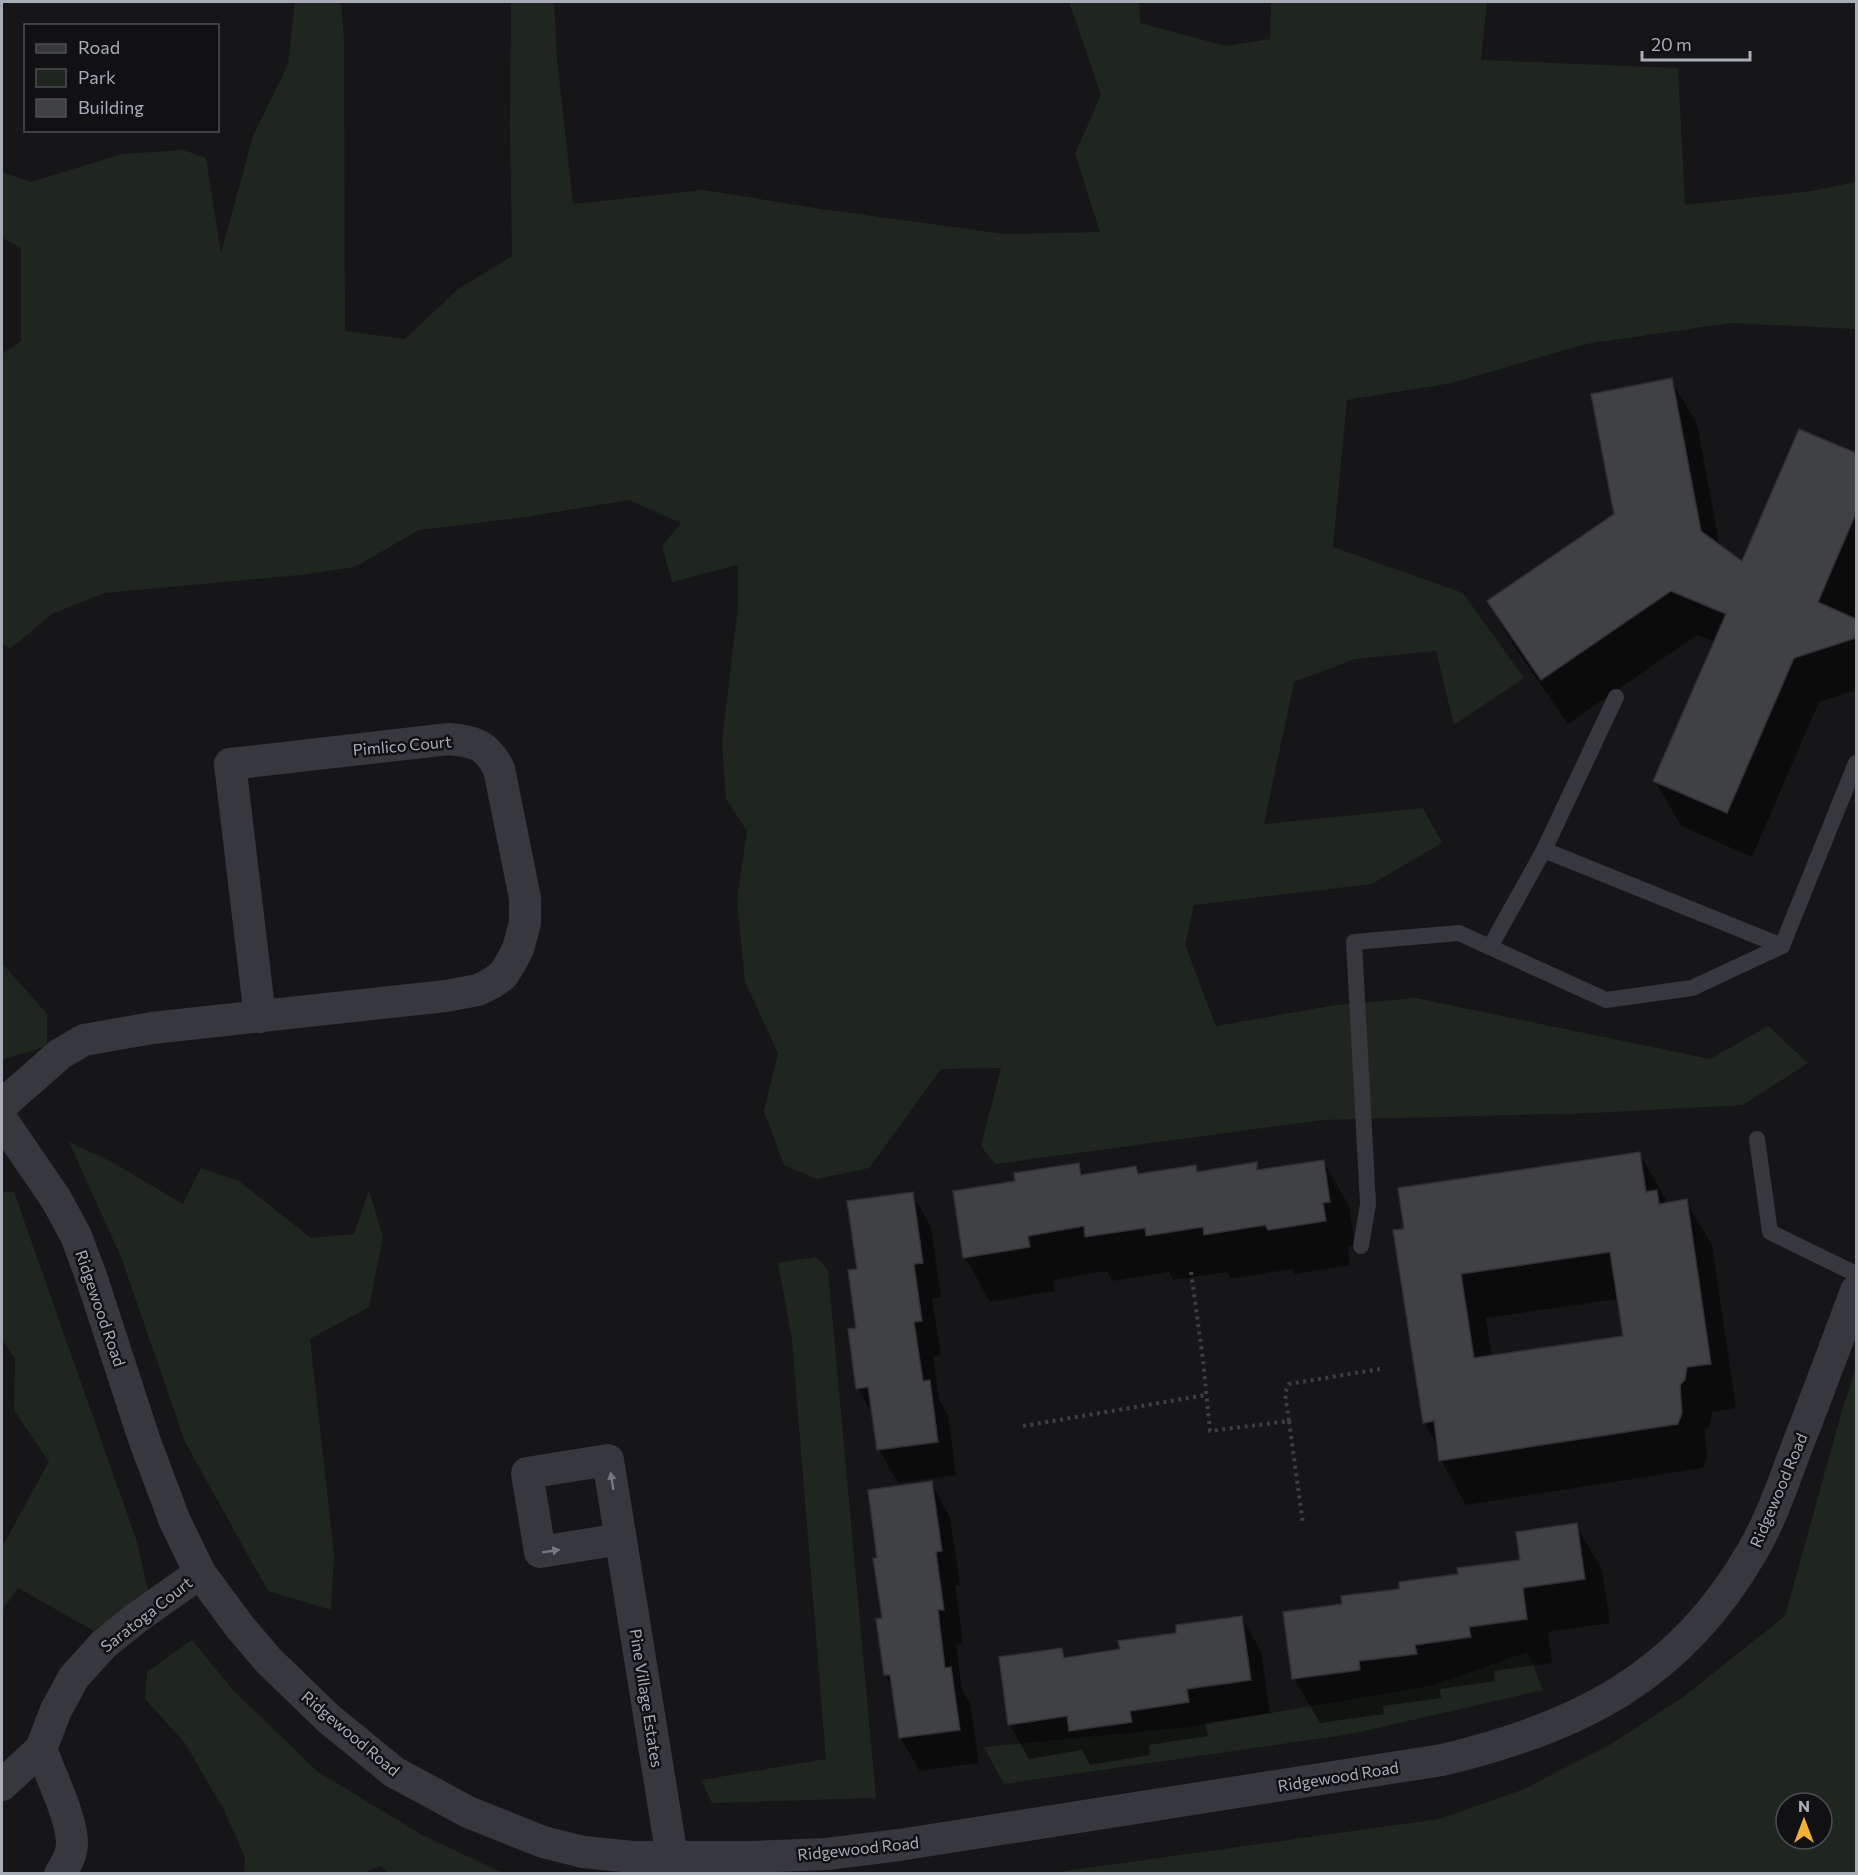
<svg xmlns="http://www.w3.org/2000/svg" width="1858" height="1875" font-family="Commissioner,sans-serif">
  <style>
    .green { fill: #1e261f; fill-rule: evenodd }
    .shadow { fill: #0007; fill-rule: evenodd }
    .building { fill: #404145; stroke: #303034; stroke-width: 1.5; fill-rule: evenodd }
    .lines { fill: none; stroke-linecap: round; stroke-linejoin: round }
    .path { stroke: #3d3f44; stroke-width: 4; stroke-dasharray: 3 4.5; stroke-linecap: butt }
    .lane { stroke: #37383d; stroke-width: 16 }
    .street { stroke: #37383d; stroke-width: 32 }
    .oneway { fill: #757881 }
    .labels { text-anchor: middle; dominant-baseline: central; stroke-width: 5; stroke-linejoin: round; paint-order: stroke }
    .street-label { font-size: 16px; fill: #a8adb8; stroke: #111113 }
  </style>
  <rect width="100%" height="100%" fill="#161618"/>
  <g class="green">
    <path d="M295,2H341L344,40L345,331L405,339L457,290L512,256L510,129L511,2H554L557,59L573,204L704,190L821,209L1005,234L1100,232L1075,154L1101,95L1069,2H1139L1140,23L1226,46L1270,39L1271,2H1487L1481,60L1678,68L1685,205L1811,191L1856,182V329L1730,323L1586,344L1452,383L1347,400L1333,547L1463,593L1524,678L1454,725L1436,651L1355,659L1294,682L1264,824L1423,808L1442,843L1372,884L1194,905L1185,945L1216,1026L1336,1005L1415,998L1710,1059L1768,1026L1808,1063L1743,1105L1593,1113L1323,1120L995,1164L981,1146L1001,1068L941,1069L869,1168L817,1179L784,1165L764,1111L778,1053L745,982L737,900L747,831L726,799L722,742L738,606V565L672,582L662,546L681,523L629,500L526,517L419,530L355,567L300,575L105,593L52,614L10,649L2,643V354L21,341V248L2,238V172L31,182L122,154L183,150L206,158L221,253L253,136L288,64Z"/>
    <path d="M2,963L47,1014V1046L2,1060Z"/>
    <path d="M69,1142L110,1161L183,1204L201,1168L239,1181L311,1238L354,1234L369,1190L383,1237L369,1307L310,1339L334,1554L331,1610L268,1591L185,1442L121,1257Z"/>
    <path d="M2,1192H14L137,1542L148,1591L94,1631L18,1588L2,1611V1547L49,1462L14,1410L15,1358L2,1340Z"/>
    <path d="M816,1257L828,1270L876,1798L712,1803L701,1780L826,1759L792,1340L778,1263Z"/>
    <path d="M1856,1368V1873H1051L1439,1819L1522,1790L1611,1744L1682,1698L1785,1616L1843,1407ZM1786,1803H1822V1839H1786Z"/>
    <path d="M192,1640L232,1689L318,1772L424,1836L503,1873H387L381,1866L360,1874L244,1873L245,1857L224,1810L185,1743L145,1699L147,1672Z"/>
    <path d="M1528,1652L1543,1690L1351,1734L1004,1784L984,1747L1190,1727L1430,1686Z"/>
  </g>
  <g class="shadow">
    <path d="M1671,380L1697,424L1720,547L1742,563L1799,431L1856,455V615L1855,620H1856V690L1819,702L1752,857L1681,826L1655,781L1715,642L1697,635L1568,724L1514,646L1489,602L1615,514Z"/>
    <path d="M1639,1153L1665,1198L1666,1204L1686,1201L1712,1245L1736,1408L1712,1412L1710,1425L1705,1430L1707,1458L1703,1468L1466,1505L1441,1460L1439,1448L1424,1422L1406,1230ZM1618,1299L1624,1337L1492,1357L1486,1318Z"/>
    <path d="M1323,1161L1349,1206L1355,1246L1348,1247L1350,1265L1295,1274L1292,1269L1231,1279L1227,1272L1173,1280L1169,1272L1112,1281L1107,1271L1053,1280L1055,1291L990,1302L965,1257L1017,1182L1078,1164L1085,1176L1135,1168L1140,1175L1196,1167L1199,1173L1256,1164L1260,1171Z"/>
    <path d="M912,1193L931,1227L941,1297L932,1298L941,1355L933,1356L939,1400L948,1415L956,1475L898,1483L879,1449L874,1416L858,1388L859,1270Z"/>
    <path d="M931,1483L950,1517L960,1585H955L963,1643L956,1644L962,1690L970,1703L979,1763L920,1771L900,1737L894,1689L885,1675L879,1559Z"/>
    <path d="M1576,1525L1602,1570L1610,1623L1548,1632L1552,1663L1494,1671L1495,1681L1440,1689L1441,1698L1383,1706L1384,1714L1320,1723L1294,1678L1344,1606L1460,1575L1522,1561Z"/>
    <path d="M1241,1617L1261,1651L1270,1713L1205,1723L1208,1736L1149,1745L1150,1755L1090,1765L1082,1750L1029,1759L1010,1725L1000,1659L1061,1649L1067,1659L1122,1651Z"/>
  </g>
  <g class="building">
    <path d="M1672,378L1701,531L1742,561L1799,429L1856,453V513L1818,602L1856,619V638L1794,658L1727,813L1653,781L1726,614L1671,591L1541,680L1487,601L1614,514L1591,394Z"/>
    <path d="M1640,1152L1646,1192L1657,1190L1659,1204L1687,1199L1711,1364L1687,1367L1685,1380L1680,1385L1682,1413L1678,1424L1439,1461L1434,1421L1423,1423L1393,1230L1404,1229L1398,1188ZM1610,1252L1623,1336L1474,1358L1461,1274Z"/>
    <path d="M1324,1160L1330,1202L1323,1203L1326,1221L1268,1230L1265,1225L1204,1235L1203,1227L1146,1236L1145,1228L1085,1237L1084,1226L1028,1236L1030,1247L963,1258L953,1191L1015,1181L1014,1173L1079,1163L1081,1175L1136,1166L1138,1174L1196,1165L1197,1172L1257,1162V1170Z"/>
    <path d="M913,1192L923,1263L914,1264L922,1321L914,1322L923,1381L930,1380L938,1442L877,1450L868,1387L856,1389L848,1329L856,1328L848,1270L857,1269L847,1201Z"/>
    <path d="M932,1481L942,1551L936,1552L944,1610H938L945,1668L951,1667L960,1730L899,1738L890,1675H884L876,1619L882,1618L873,1558H877L868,1490Z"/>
    <path d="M1577,1523L1585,1579L1523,1588L1527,1619L1469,1627L1471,1637L1415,1645L1417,1654L1359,1661L1360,1670L1292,1679L1283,1612L1342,1604L1341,1596L1399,1589V1582L1458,1574L1457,1568L1520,1560L1516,1532Z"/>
    <path d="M1242,1616L1251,1680L1187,1689L1189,1702L1130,1711L1132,1722L1069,1731L1067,1716L1008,1725L999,1657L1062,1648L1064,1658L1120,1649L1118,1641L1176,1633V1625Z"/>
  </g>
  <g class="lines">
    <g class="path">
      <path d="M1191,1272L1203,1360L1210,1431L1289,1421L1303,1524"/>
      <path d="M1289,1421L1285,1393L1289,1384L1380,1369"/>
      <path d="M1023,1426L1207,1395"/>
    </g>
    <g class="lane">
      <path d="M1544,850L1616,697"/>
      <path d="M1490,947L1544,850L1782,946"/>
      <path d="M1757,1139L1770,1232L1856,1274"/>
      <path d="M1361,1246L1368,1204L1354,942L1459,933L1606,1000L1692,988L1782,946L1856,763"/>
    </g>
    <g class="street">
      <path d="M2,1105L60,1054L84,1040L152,1028L446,996L478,990L492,983L503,975L510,964L518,949L525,923V898L499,769C486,744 476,742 449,739L230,764L260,1017"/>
      <path d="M2,1120L56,1199L76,1236L91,1276L144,1439L174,1519L200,1573L240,1627L268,1660L329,1719L394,1772L468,1812L543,1842L583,1852L633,1857H751L827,1854L899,1845L1442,1760C1578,1728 1680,1677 1752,1552C1772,1518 1784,1480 1798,1444C1818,1393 1837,1342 1856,1291"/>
      <path d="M621,1539L540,1552L527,1473L608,1460L672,1857"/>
      <path d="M41,1749C50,1774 72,1818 72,1843C72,1855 66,1864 60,1874"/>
      <path d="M2,1785L41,1749L56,1710L74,1677L104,1644L135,1619L200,1573"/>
    </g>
  </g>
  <defs><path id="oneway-solid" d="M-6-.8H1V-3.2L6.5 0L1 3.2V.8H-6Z" transform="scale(1.5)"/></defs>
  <g class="oneway">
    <use href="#oneway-solid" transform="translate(612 1481) rotate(-99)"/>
    <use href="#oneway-solid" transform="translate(551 1551) rotate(-9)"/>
  </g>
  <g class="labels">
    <g class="street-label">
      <text transform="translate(402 745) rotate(-5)">Pimlico Court</text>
      <text transform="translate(101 1308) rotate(71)">Ridgewood Road</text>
      <text transform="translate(1778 1490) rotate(-67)">Ridgewood Road</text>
      <text transform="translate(146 1614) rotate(-38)">Saratoga Court</text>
      <text transform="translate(647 1698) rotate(81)">Pine Village Estates</text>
      <text transform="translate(351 1733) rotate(40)">Ridgewood Road</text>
      <text transform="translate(1338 1776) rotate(-9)">Ridgewood Road</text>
      <text transform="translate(858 1848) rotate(-6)">Ridgewood Road</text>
    </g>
  </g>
  <rect width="1858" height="1875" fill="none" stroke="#a8adb8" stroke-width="6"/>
  <rect x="24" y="24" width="195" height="108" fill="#111113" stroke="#4d4f55" stroke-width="1.5"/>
  <rect x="36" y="44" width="30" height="9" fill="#37383d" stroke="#4d4f55" stroke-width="1.5"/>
  <text x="78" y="54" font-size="18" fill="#a8adb8">Road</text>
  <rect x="36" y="69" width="30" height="18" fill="#1e261f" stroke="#4d4f55" stroke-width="1.5"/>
  <text x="78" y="84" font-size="18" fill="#a8adb8">Park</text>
  <rect x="36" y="99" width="30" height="18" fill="#404145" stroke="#4d4f55" stroke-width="1.5"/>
  <text x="78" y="114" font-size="18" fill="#a8adb8">Building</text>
  <g transform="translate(1804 1821)"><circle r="28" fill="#111113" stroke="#4d4f55" stroke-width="1.5"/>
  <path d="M0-4.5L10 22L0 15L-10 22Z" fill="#f2b134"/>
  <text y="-9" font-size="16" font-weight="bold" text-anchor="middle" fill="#a8adb8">N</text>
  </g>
  <path d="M1642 51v9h108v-9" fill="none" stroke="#a8adb8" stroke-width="3"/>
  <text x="1651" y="51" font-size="18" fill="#a8adb8" stroke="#111113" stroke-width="4.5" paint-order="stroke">20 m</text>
</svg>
